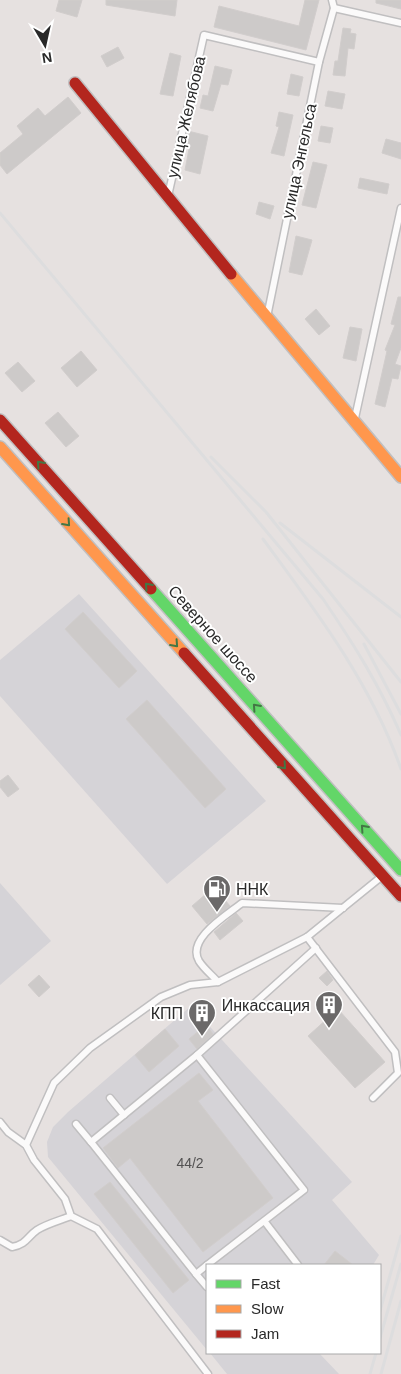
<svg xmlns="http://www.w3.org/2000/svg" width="401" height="1374" font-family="Arial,sans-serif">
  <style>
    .industrial { fill: #d5d3d7 }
    .building { fill: #cdcac9; stroke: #d1cdcc }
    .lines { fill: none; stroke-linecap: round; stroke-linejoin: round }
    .lane-casing { stroke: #c0bfc0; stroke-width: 9 }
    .fast-casing { stroke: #c0bfc0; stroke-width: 14 }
    .slow-casing { stroke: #c0bfc0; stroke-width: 14 }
    .jam-casing { stroke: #c0bfc0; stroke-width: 14 }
    .lane { stroke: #fbfafa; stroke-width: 6 }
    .fast { stroke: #63d668; stroke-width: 11 }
    .slow { stroke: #ff974d; stroke-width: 11 }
    .jam { stroke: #b3261e; stroke-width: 11 }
    .rail { stroke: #ddddde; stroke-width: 3 }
    .oneway { stroke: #437745 }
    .labels { text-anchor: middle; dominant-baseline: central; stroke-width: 4; stroke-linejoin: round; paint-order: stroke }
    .number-label { font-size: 14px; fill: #535252 }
    .street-label { font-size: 16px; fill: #292929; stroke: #fff }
    .poi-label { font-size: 16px; fill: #292929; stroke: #fff; text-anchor: end }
  </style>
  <rect width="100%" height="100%" fill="#e6e1e0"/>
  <g class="industrial">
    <path d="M79,594L266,801L167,884L0,696V660Z"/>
    <path d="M0,883L51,941L0,985Z"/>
    <path d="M191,1006L352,1182L332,1200L379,1255L373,1265H207V1350L48,1157L47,1142L53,1127L68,1112Z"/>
    <path d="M210,1353H319L339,1374H227Z"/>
  </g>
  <g class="building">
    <path d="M59,0H82L77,17L56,11Z"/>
    <path d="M106,0H177L175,16L106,5Z"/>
    <path d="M305,0H319L306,50L214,27L219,6L299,26Z"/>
    <path d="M376,0H401V9L376,3Z"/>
    <path d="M343,28L351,29L350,33L356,34L354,49L348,48L345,76L333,75L335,61H338Z"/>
    <path d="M118,47L124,58L107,67L101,56Z"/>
    <path d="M170,53L181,56L173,96L160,94Z"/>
    <path d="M215,66L232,70L228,85L221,84L213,111L200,108L203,95L208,96Z"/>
    <path d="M291,74L303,77L299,96L287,94Z"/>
    <path d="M328,91L345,94L342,109L325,106Z"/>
    <path d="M68,97L81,113L7,174L0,165V153L23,134L17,126L38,108L45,116Z"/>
    <path d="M279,112L293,115L284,156L271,153L279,127L276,126Z"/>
    <path d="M321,126L333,128L330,143L318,141Z"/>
    <path d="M188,131L208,136L200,174L185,170L189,149L184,147Z"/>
    <path d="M386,139L401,143V159L382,153Z"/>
    <path d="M313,162L327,165L316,208L302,205Z"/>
    <path d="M360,178L389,184L387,194L358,188Z"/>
    <path d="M259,202L274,206L270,219L256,214Z"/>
    <path d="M296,236L312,240L302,275L289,272Z"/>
    <path d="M398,297H401V348L395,364L401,366L398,379L392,378L385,407L375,404L387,351L385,350L395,325L391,324Z"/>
    <path d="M316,309L330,326L319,335L305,319Z"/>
    <path d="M350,327L362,329L356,361L343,358Z"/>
    <path d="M81,351L97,370L77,387L61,368Z"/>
    <path d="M18,362L35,381L22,392L5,373Z"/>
    <path d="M58,412L79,436L66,447L45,423Z"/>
    <path d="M83,612L137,671L119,688L65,629Z"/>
    <path d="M147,700L226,789L205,808L126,719Z"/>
    <path d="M8,775L19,789L8,797L0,787V781Z"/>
    <path d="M214,887L230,906L207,924L192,906Z"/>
    <path d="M236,913L243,921L220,940L214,932Z"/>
    <path d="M327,971L333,980L327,986L319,978Z"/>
    <path d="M39,975L50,987L39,997L28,985Z"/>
    <path d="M338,1009L385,1062L355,1088L308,1036Z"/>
    <path d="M206,1025L213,1034L197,1049L189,1039Z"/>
    <path d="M165,1029L179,1046L149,1072L135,1055Z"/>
    <path d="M199,1073L213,1090L198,1101L273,1198L203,1252L130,1158L118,1168L103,1148Z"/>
    <path d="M110,1182L189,1280L173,1293L94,1194Z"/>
    <path d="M335,1251L353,1265H324Z"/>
  </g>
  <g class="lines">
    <defs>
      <g id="lane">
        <path d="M334,8L401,23"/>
        <path d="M168,196L204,35L319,62"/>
        <path d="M268,312L319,62L334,8L332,0"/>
        <path d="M355,418L401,208"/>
        <path d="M307,937L395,1052L398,1073L373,1098"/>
        <path d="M218,982C212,975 204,969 199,961C186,939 227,915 242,903L343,908"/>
        <path d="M110,1098L124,1115"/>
        <path d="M0,1122L8,1132L26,1145L34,1160L65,1199L71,1216L97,1229L208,1374"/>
        <path d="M76,1124L91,1142"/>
        <path d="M26,1145L54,1083L90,1048L161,997L190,985L218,982L307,937L381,877"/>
        <path d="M265,1222L298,1265"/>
        <path d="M0,1240L12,1247C27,1244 27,1237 37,1230C46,1224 61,1220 71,1216"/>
        <path d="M207,1265L304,1190L197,1055L316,948"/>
        <path d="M207,1265L196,1274L207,1287"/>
        <path d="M196,1274L91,1142L197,1055"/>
      </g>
      <path id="fast" d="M151,589L401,870"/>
      <g id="slow">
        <path d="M231,274L401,477"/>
        <path d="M0,447L184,653"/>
      </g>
      <g id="jam">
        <path d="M75,83L231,274"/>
        <path d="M0,420L151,589"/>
        <path d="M184,653L401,896"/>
      </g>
    </defs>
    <use href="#lane" class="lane-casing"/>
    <use href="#fast" class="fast-casing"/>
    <use href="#slow" class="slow-casing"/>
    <use href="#jam" class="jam-casing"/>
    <use href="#lane" class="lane"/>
    <use href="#fast" class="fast"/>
    <use href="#slow" class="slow"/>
    <use href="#jam" class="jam"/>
    <g class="rail">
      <path d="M0,213L323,599C353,643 380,686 401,735"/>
      <path d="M211,457L266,512L401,682"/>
      <path d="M280,523L401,617"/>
      <path d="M263,539C316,611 371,683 401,769"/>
      <path d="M364,644L401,714"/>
      <path d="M380,1311L401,1236"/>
      <path d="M380,1338L401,1264"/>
      <path d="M370,1374L376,1353"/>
      <path d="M381,1374L401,1301"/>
    </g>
  </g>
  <defs><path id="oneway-chevron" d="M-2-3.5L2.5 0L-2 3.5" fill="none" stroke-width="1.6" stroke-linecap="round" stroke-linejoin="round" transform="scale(1.25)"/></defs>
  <g class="oneway">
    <use href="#oneway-chevron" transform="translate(40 464) rotate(-132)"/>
    <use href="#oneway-chevron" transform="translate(67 523) rotate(48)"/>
    <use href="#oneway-chevron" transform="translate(148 586) rotate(-132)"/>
    <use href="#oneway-chevron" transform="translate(175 644) rotate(48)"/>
    <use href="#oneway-chevron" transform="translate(256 707) rotate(-132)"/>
    <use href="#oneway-chevron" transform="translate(283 766) rotate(48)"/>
    <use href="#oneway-chevron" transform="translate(364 828) rotate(-132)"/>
  </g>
  <defs>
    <symbol id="fuel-pin" viewBox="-11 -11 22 30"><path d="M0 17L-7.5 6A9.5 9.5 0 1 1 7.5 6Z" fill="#6b6969" stroke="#fff"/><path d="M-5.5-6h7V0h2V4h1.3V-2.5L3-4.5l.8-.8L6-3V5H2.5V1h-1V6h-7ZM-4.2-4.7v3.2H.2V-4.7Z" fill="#fff"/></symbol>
    <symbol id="building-pin" viewBox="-11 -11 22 30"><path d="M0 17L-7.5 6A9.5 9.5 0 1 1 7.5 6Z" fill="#6b6969" stroke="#fff"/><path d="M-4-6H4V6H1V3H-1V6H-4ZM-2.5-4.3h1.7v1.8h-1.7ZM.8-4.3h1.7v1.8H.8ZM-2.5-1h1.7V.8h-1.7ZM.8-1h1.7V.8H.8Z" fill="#fff"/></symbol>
  </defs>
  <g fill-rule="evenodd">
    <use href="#fuel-pin" x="201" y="873" width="32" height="43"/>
    <use href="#building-pin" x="313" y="989" width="32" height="43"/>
    <use href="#building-pin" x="186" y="997" width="32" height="43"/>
  </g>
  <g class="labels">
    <g class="number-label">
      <text x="190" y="1163">44/2</text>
    </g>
    <g class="street-label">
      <text transform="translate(186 117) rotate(-77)">улица Желябова</text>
      <text transform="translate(299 161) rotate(-78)">улица Энгельса</text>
      <text transform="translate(213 634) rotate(48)">Северное шоссе</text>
    </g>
    <g class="poi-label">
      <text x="236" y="889" text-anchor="start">ННК</text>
      <text x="310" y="1005">Инкассация</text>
      <text x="183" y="1013">КПП</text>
    </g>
  </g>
  <rect x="206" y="1264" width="175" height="90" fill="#ffffff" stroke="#a9a9a9"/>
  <rect x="216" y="1280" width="25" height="8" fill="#63d668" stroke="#a9a9a9"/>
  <text x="251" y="1289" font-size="15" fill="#292929">Fast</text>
  <rect x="216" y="1305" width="25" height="8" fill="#ff974d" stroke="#a9a9a9"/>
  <text x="251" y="1314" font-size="15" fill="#292929">Slow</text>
  <rect x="216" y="1330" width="25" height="8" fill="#b3261e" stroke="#a9a9a9"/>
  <text x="251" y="1339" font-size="15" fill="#292929">Jam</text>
  <g transform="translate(45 45) rotate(171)" stroke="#ffffff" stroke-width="4" paint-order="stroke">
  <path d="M0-4L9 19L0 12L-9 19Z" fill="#292929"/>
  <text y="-8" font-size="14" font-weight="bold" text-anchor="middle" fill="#292929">N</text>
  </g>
</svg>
